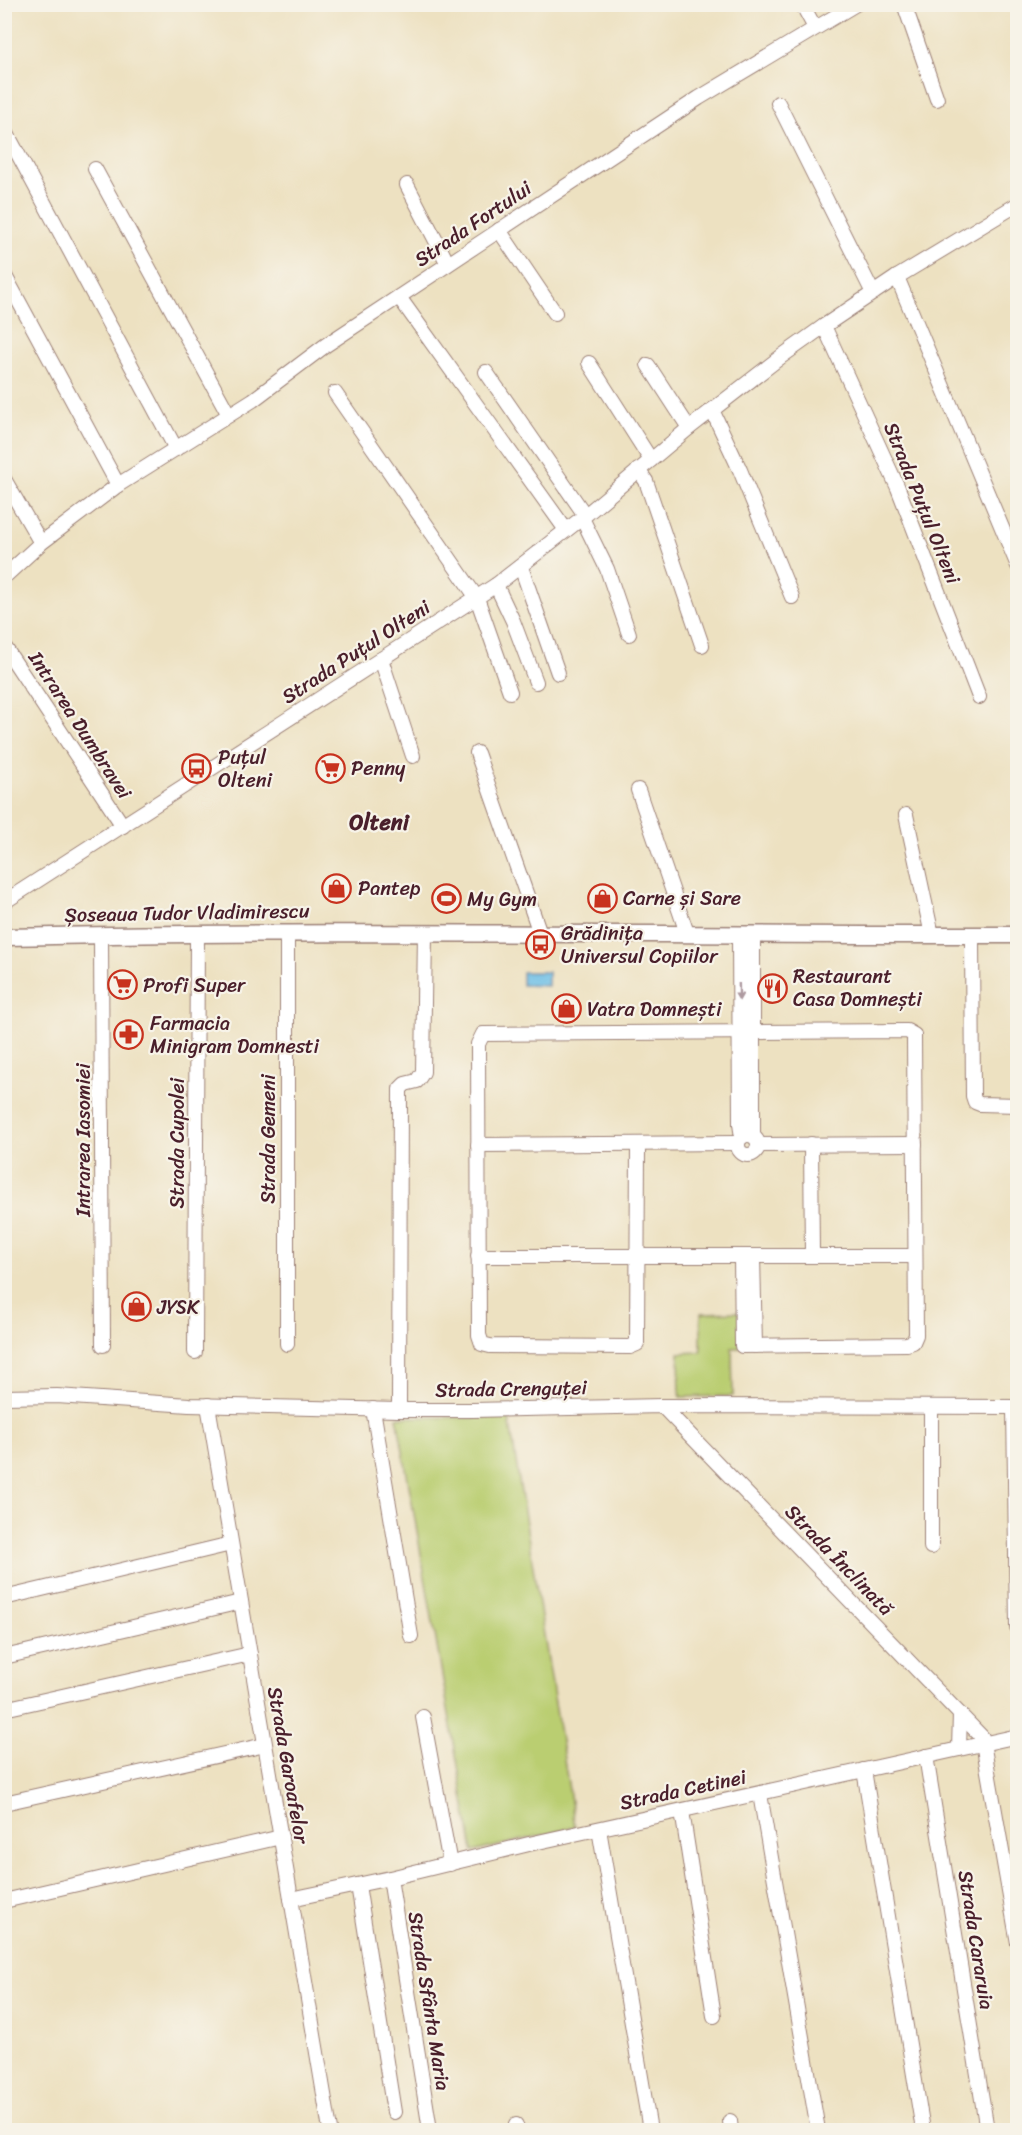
<svg xmlns="http://www.w3.org/2000/svg" width="1022" height="2135" font-family="Sriracha,sans-serif">
  <style>
    .green { fill: #bace71; stroke: #82764e; stroke-width: 1.5 }
    .water { fill: #6abee6; stroke: #5a6e88; stroke-width: 1.5 }
    .lines { fill: none; stroke-linecap: round; stroke-linejoin: round }
    .minor-casing { stroke: #9c8076; stroke-width: 16 }
    .major-casing { stroke: #9c8076; stroke-width: 19 }
    .minor { stroke: #fff; stroke-width: 14 }
    .major { stroke: #fff; stroke-width: 16 }
    .oneway { fill: #ae9aa0 }
    .labels { text-anchor: middle; dominant-baseline: central; stroke-width: 4.5; stroke-linejoin: round; paint-order: stroke }
    .street-label { font-size: 20px; fill: #4a1f2b; stroke: #f7f3e8 }
    .poi-label { font-size: 20px; fill: #4a1f2b; stroke: #f7f3e8; text-anchor: start }
    .quarter-label { font-size: 22px; font-weight: bold; fill: #4a1f2b; stroke: #f7f3e8 }
  </style>
  <rect width="100%" height="100%" fill="#f7f3e8"/>
  <filter id="ink" filterUnits="userSpaceOnUse"><feTurbulence type="fractalNoise" baseFrequency=".0167" numOctaves="2"/><feDisplacementMap in="SourceGraphic" scale="12" xChannelSelector="R" yChannelSelector="G"/><feConvolveMatrix kernelMatrix="1 2 1 2 8 2 1 2 1" color-interpolation-filters="sRGB"/></filter>
  <filter id="wash" filterUnits="userSpaceOnUse"><feTurbulence type="fractalNoise" baseFrequency=".008" numOctaves="4" result="noise"/><feDisplacementMap in="SourceGraphic" scale="24" xChannelSelector="R" yChannelSelector="G"/><feGaussianBlur stdDeviation="1.35" result="paint"/><feColorMatrix in="noise" values="0 0 0 0 0 0 0 0 0 0 0 0 0 0 0 0 0 1.4 0 .05"/><feComposite in="paint" operator="in"/></filter>
  <g filter="url(#wash)">
    <rect width="100%" height="100%" fill="#ede1c1"/>
    <g class="green">
      <path d="M740,1312V1348H732L733,1396L680,1397L679,1353L701,1352V1313Z"/>
      <path d="M397,1417L509,1418L575,1827L473,1852Z"/>
    </g>
    <path class="water" d="M522,972H548V986L522,985Z"/>
  </g>
  <g filter="url(#ink)">
    <g class="lines">
      <defs>
        <g id="minor">
          <path d="M802,4L815,28"/>
          <path d="M904,4L937,99"/>
          <path d="M778,103L873,293"/>
          <path d="M4,128L176,449"/>
          <path d="M95,169L229,415"/>
          <path d="M407,185L448,264"/>
          <path d="M499,230L555,313"/>
          <path d="M4,274L118,485"/>
          <path d="M897,277L1018,566"/>
          <path d="M399,297L566,530"/>
          <path d="M824,326L898,488L979,697"/>
          <path d="M589,363L651,460"/>
          <path d="M648,365L689,428"/>
          <path d="M486,372L585,515"/>
          <path d="M335,393L477,598L510,692"/>
          <path d="M712,410L740,470L792,597"/>
          <path d="M638,470L646,481L702,645"/>
          <path d="M4,479L41,543"/>
          <path d="M582,518L607,569L629,634"/>
          <path d="M521,567L558,673"/>
          <path d="M4,577L41,543L118,485L253,400L326,345L699,98L856,4"/>
          <path d="M496,585L513,621L536,682"/>
          <path d="M4,646L123,826"/>
          <path d="M381,659L413,756"/>
          <path d="M477,753L540,933"/>
          <path d="M638,790L687,933"/>
          <path d="M906,815L932,935"/>
          <path d="M4,902L496,585L582,518L689,428L782,356L824,326L897,277L1018,204"/>
          <path d="M739,934L740,1124L742,1137"/>
          <path d="M101,935L103,1345"/>
          <path d="M972,935L973,1096L975,1102L980,1104L1018,1105"/>
          <circle cx="748" cy="1145" r="10"/>
          <path d="M753,1136V934"/>
          <path d="M811,1144L812,1256"/>
          <path d="M478,1145L738,1143"/>
          <path d="M638,1145L637,1344L630,1347L490,1346L482,1344L479,1335L478,1044L483,1034L907,1031L914,1035L916,1335L913,1342L907,1344L742,1346L741,1256"/>
          <path d="M759,1145L915,1144"/>
          <path d="M478,1256H915"/>
          <path d="M753,1256L755,1346"/>
          <path d="M287,1344V933"/>
          <path d="M195,1352L197,934"/>
          <path d="M4,1397L57,1396L189,1405L399,1410H473L662,1406L1018,1407"/>
          <path d="M208,1405L330,2130"/>
          <path d="M662,1406L982,1737L1018,1943"/>
          <path d="M931,1407V1547"/>
          <path d="M1014,1407L1017,1627"/>
          <path d="M373,1409L411,1636"/>
          <path d="M399,1410L400,1089L405,1084L417,1081L423,1072L425,933"/>
          <path d="M4,1598L231,1544"/>
          <path d="M4,1657L241,1602"/>
          <path d="M4,1709L250,1654"/>
          <path d="M423,1717L450,1864"/>
          <path d="M959,1749L960,1714"/>
          <path d="M926,1756L987,2130"/>
          <path d="M864,1770L923,2130"/>
          <path d="M760,1794L818,2130"/>
          <path d="M4,1803L265,1745"/>
          <path d="M682,1811L714,2016"/>
          <path d="M599,1829L650,2130"/>
          <path d="M390,1878L430,2130"/>
          <path d="M358,1885L394,2112"/>
          <path d="M291,1899L390,1878L529,1844L1018,1736"/>
          <path d="M4,1901L281,1837"/>
          <path d="M730,2121L731,2130"/>
          <path d="M516,2125L517,2130"/>
        </g>
        <path id="major" d="M4,937C342,929 680,936 1018,935"/>
      </defs>
      <use href="#minor" class="minor-casing"/>
      <use href="#major" class="major-casing"/>
      <use href="#minor" class="minor"/>
      <use href="#major" class="major"/>
    </g>
    <defs><path id="oneway-solid" d="M-6-.8H1V-3.2L6.5 0L1 3.2V.8H-6Z" transform="scale(1.5)"/></defs>
    <use class="oneway" href="#oneway-solid" transform="translate(739 992) rotate(89)"/>
  </g>
  <defs>
    <symbol id="supermarket-ring" viewBox="-11 -11 22 22"><circle r="9.5" fill="#f7f3e8" stroke="#c8321e" stroke-width="1.5"/><path d="M-6-5.5h2.5l.6 2H6L4.5 2H-2.5L-4.4-4H-6ZM-1.5 3.2a1.3 1.3 0 1 0 .1 0ZM3 3.2a1.3 1.3 0 1 0 .1 0Z" fill="#c8321e"/></symbol>
    <symbol id="bus-ring" viewBox="-11 -11 22 22"><circle r="9.5" fill="#f7f3e8" stroke="#c8321e" stroke-width="1.5"/><path d="M-5-6H5V4H4V6H2V4H-2V6H-4V4H-5ZM-3.5-4V0h7V-4ZM-3.5 1.2v1.5H-2V1.2ZM2 1.2v1.5H3.5V1.2Z" fill="#c8321e"/></symbol>
    <symbol id="shop-ring" viewBox="-11 -11 22 22"><circle r="9.5" fill="#f7f3e8" stroke="#c8321e" stroke-width="1.5"/><path d="M-5-2.5h2.3a2.7 3.5 0 0 1 5.4 0H5L5.5 6h-11ZM-1.5-2.5h3a1.5 2.3 0 0 0-3 0Z" fill="#c8321e"/></symbol>
    <symbol id="stadium-ring" viewBox="-11 -11 22 22"><circle r="9.5" fill="#f7f3e8" stroke="#c8321e" stroke-width="1.5"/><path d="M0-5a6.5 5 0 1 0 0 10a6.5 5 0 1 0 0-10ZM-3.5-1.8h7v3.6h-7Z" fill="#c8321e"/></symbol>
    <symbol id="restaurant-ring" viewBox="-11 -11 22 22"><circle r="9.5" fill="#f7f3e8" stroke="#c8321e" stroke-width="1.5"/><path d="M-5-6h1v4h1v-4h1v4h1v-4h1v5L-1.5 .5V6h-2V.5L-5-1ZM5-6V6H3V1.5H1.5Q1.5-4 5-6Z" fill="#c8321e"/></symbol>
    <symbol id="pharmacy-ring" viewBox="-11 -11 22 22"><circle r="9.5" fill="#f7f3e8" stroke="#c8321e" stroke-width="1.5"/><path d="M-2-6h4v4h4v4h-4v4h-4v-4h-4v-4h4Z" fill="#c8321e"/></symbol>
  </defs>
  <g fill-rule="evenodd">
    <use href="#supermarket-ring" x="314" y="752" width="33" height="33"/>
    <use href="#bus-ring" x="180" y="752" width="33" height="33"/>
    <use href="#shop-ring" x="320" y="872" width="33" height="33"/>
    <use href="#shop-ring" x="586" y="882" width="33" height="33"/>
    <use href="#stadium-ring" x="430" y="882" width="33" height="33"/>
    <use href="#bus-ring" x="524" y="928" width="33" height="33"/>
    <use href="#supermarket-ring" x="106" y="968" width="33" height="33"/>
    <use href="#restaurant-ring" x="756" y="972" width="33" height="33"/>
    <use href="#shop-ring" x="550" y="992" width="33" height="33"/>
    <use href="#pharmacy-ring" x="112" y="1018" width="33" height="33"/>
    <use href="#shop-ring" x="120" y="1290" width="33" height="33"/>
  </g>
  <g class="labels">
    <g class="street-label">
      <text transform="translate(473 224) rotate(-34)">Strada Fortului</text>
      <text transform="translate(922 503) rotate(68)">Strada Puțul Olteni</text>
      <text transform="translate(356 652) rotate(-33)">Strada Puțul Olteni</text>
      <text transform="translate(80 725) rotate(57)">Intrarea Dumbravei</text>
      <text transform="translate(187 913) rotate(-1)">Șoseaua Tudor Vladimirescu</text>
      <text transform="translate(268 1139) rotate(-90)">Strada Gemeni</text>
      <text transform="translate(83 1140) rotate(-90)">Intrarea Iasomiei</text>
      <text transform="translate(177 1143) rotate(-90)">Strada Cupolei</text>
      <text transform="translate(511 1389) rotate(-1)">Strada Crenguței</text>
      <text transform="translate(839 1560) rotate(46)">Strada Înclinată</text>
      <text transform="translate(288 1765) rotate(80)">Strada Garoafelor</text>
      <text transform="translate(683 1790) rotate(-12)">Strada Cetinei</text>
      <text transform="translate(976 1940) rotate(81)">Strada Cararuia</text>
      <text transform="translate(429 2001) rotate(81)">Strada Sfânta Maria</text>
    </g>
    <g class="poi-label">
      <text x="218" y="757">Puțul<tspan x="218" dy="23">Olteni</tspan></text>
      <text x="351" y="768">Penny</text>
      <text x="358" y="888">Pantep</text>
      <text x="623" y="898">Carne și Sare</text>
      <text x="467" y="899">My Gym</text>
      <text x="561" y="933">Grădinița<tspan x="561" dy="23">Universul Copiilor</tspan></text>
      <text x="793" y="976">Restaurant<tspan x="793" dy="23">Casa Domnești</tspan></text>
      <text x="143" y="985">Profi Super</text>
      <text x="587" y="1009">Vatra Domnești</text>
      <text x="150" y="1023">Farmacia<tspan x="150" dy="23">Minigram Domnesti</tspan></text>
      <text x="157" y="1307">JYSK</text>
    </g>
    <g class="quarter-label">
      <text x="379" y="822">Olteni</text>
    </g>
  </g>
  <rect width="1022" height="2135" fill="none" stroke="#f7f3e8" stroke-width="24"/>
</svg>
